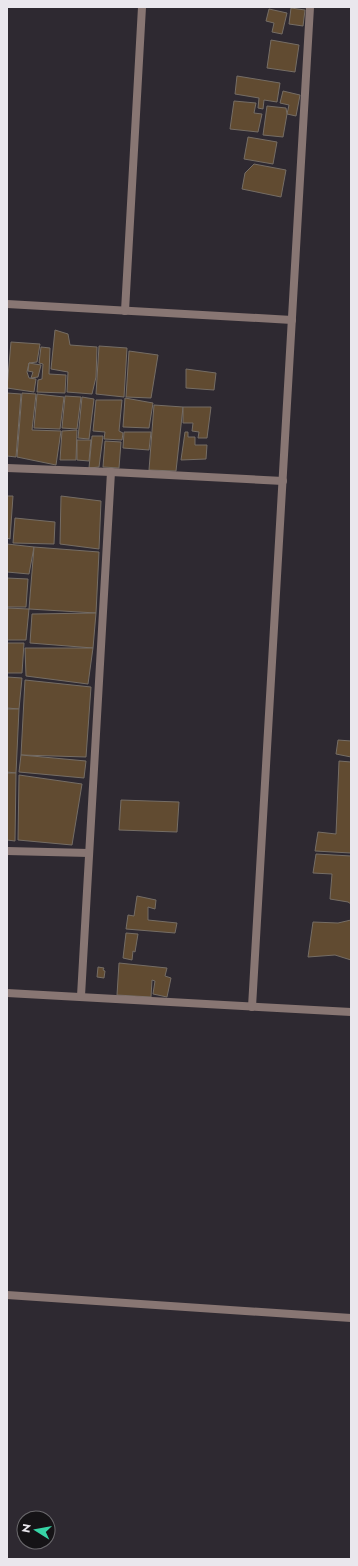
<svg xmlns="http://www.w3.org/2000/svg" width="358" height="1566" font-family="Jost,sans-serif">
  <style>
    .building { fill: #614b31; stroke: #756d65 }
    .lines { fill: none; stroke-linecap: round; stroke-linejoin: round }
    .minor { stroke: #887673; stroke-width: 8 }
  </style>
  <rect width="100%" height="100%" fill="#2e2931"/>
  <g class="building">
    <path d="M291,8L305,10L303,26L289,24Z"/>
    <path d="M269,9L287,13L282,34L272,32L274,23L266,21Z"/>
    <path d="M271,40L299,45L295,72L267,68Z"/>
    <path d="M237,76L280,83L277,102L264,100L263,109L258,108L259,98L235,94Z"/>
    <path d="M283,91L300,95L296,116L287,114L289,105L280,103Z"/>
    <path d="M234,101L256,103L254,113L262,114L258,132L230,129Z"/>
    <path d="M267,106L286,108L287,114L283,137L263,135Z"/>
    <path d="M248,137L277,142L273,164L244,159Z"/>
    <path d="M254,164L286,170L281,197L242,189L245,173Z"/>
    <path d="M55,330L68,334L70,345L97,347L96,377L92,394L67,392L68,372L51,369Z"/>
    <path d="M11,342L40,344L37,362L29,363L27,372L29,378L36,379L34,392L7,388Z"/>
    <path d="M99,346L127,348L124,397L96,394Z"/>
    <path d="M41,347L50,348L49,374L66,375L65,393L37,392L38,380L42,379L43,364L39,363Z"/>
    <path d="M129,351L158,355L151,398L126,397Z"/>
    <path d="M29,363L41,365L38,377L31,378L33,372L28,371Z"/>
    <path d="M186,369L216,373L214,390L186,388Z"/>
    <path d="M7,393L21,394L16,457L7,456Z"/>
    <path d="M22,393L36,394L32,430L61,431L56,465L17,457Z"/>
    <path d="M37,394L64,397L60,429L34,428Z"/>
    <path d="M65,396L81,397L77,429L62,428Z"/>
    <path d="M82,397L94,399L89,439L78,438Z"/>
    <path d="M125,398L153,403L149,428L123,427Z"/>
    <path d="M96,400H122L119,431L123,433L122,440L104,439L105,432L93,431Z"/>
    <path d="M154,405L183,407L176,471L149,470Z"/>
    <path d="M183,407H211L207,438H198L199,432L192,431L193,423H183Z"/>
    <path d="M77,430L76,460H60L62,431Z"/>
    <path d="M124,432H151L149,450L123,448Z"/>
    <path d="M185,432H188V437H195V445H207L206,459L181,460Z"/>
    <path d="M92,436H103L99,467L89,468Z"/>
    <path d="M77,440H91L89,461L77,460Z"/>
    <path d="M105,441L121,442L119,468L103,467Z"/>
    <path d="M7,496H13L10,539L7,538Z"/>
    <path d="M61,496L101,501L99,549L60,544Z"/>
    <path d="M15,518L55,522L54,544L13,543Z"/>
    <path d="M7,544L34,547L29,574L7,572Z"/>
    <path d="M34,547L99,552L96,613L29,609Z"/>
    <path d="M7,578L28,579L26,607H7Z"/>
    <path d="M7,608L29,609L26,640H7Z"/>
    <path d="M96,613L93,648L30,643L32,614Z"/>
    <path d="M7,643H24L22,673H7Z"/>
    <path d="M25,648H93L88,684L26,676Z"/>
    <path d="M7,677L22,678L19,709L7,708Z"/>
    <path d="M25,680L91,687L86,757L21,755Z"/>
    <path d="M7,709H19L16,773L7,772Z"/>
    <path d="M338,740L351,741V757L336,754Z"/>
    <path d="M21,755L86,761L84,778L19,772Z"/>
    <path d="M339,761L351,762V853L315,851L318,832L336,834Z"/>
    <path d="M7,773H16L15,841L7,840Z"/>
    <path d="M19,775L82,784L72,845L18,840Z"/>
    <path d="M121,800L179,802L177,832L119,830Z"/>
    <path d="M316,854L351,856V904L348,902L330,899L332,874L313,873Z"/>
    <path d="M137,896L156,900L155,909L148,907V920L177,923L175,933L126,929L128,915L134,916Z"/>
    <path d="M351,920V960L335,955L308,957L313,922L338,923Z"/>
    <path d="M126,933L138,934L135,952L133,951L132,960L123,958Z"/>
    <path d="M119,963L167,968L165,976L171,978L167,997L153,994L155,981L152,980L151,997L117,995Z"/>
    <path d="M98,967L104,968L103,970L105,971L104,978L97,977Z"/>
  </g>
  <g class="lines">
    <g class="minor">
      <path d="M7,304L292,320"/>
      <path d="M125,311L142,7"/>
      <path d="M7,468L111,472L283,481"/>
      <path d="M7,851L89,853"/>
      <path d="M7,993L351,1012"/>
      <path d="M81,996L111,472"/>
      <path d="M252,1007L310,7"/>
      <path d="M7,1295L351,1318"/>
    </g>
  </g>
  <rect width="358" height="1566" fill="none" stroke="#eae7ed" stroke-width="16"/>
  <g transform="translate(36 1530) rotate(281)"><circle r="19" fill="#151316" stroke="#6a686c"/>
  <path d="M0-3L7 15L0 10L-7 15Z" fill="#37d4a6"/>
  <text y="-6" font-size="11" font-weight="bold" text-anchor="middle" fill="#eae7ed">N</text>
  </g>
</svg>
